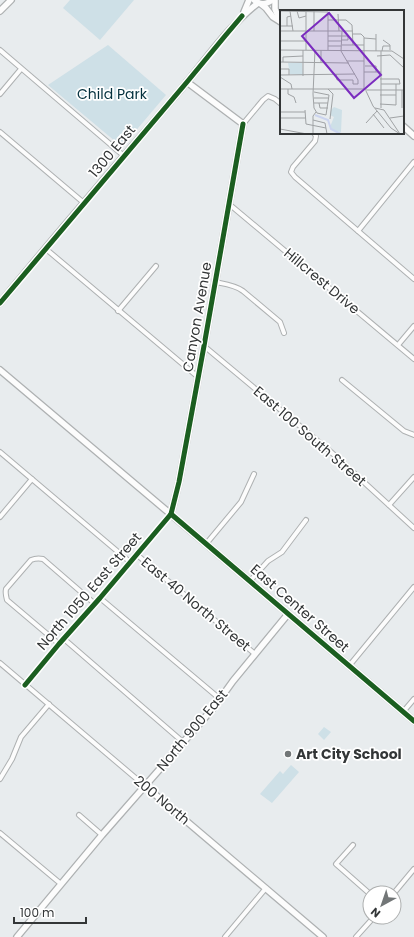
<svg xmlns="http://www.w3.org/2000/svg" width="414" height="937" font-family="Poppins,sans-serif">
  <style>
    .green { fill: #cee0e7 }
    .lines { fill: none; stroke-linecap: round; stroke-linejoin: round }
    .street-casing { stroke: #aeb1b2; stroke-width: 6 }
    .secondary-casing { stroke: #aeb1b2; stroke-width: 8 }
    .street { stroke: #fcfcfc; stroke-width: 4 }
    .secondary { stroke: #fcfcfc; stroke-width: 5.5 }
    .cycleway-casing { stroke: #fff; stroke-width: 8 }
    .cycleway { stroke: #1b5e20; stroke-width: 5 }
    .poi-dot { fill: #727677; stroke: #fff; stroke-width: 1.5 }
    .labels { text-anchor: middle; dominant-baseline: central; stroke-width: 3.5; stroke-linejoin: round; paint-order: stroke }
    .park-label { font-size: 14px; fill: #04313e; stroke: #fff }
    .street-label { font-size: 14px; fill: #333637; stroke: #fff }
    .poi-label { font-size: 14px; font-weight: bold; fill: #333637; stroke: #fff; text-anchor: start }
    .inset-river { fill: none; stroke: #cbd4ef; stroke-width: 2 }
    .inset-road { fill: none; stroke: #a0a3a5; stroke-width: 1 }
    .view { fill: #7b2cbf; fill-opacity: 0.15; stroke: #7b2cbf; stroke-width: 2 }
    .inset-edge { fill: none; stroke: #333637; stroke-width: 2 }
  </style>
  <rect width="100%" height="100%" fill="#e8ecee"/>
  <g class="green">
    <path d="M70,0H134L100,40L63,8Z"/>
    <path d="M108,45L166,95L122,147L48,85Z"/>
    <path d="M324,727L331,732L324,740L318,734Z"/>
    <path d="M291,765L299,772L272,803L260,794L280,771L283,774Z"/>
  </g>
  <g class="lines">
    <defs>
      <g id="street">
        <path d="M0,50L124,156"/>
        <path d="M0,94L21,69"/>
        <path d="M243,124L263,100L268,96L275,99L281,104"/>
        <path d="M0,132L84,203"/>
        <path d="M314,133L316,136L315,141L293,167L291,172L295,177L414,279"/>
        <path d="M229,204L414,359"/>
        <path d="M358,231L414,162"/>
        <path d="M46,249L198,377"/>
        <path d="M215,282C225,284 235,285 243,291L280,322L284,333"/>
        <path d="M118,311L156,266"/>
        <path d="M398,345L414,326"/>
        <path d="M204,346L331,452L414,528"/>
        <path d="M342,380L404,431L414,435"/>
        <path d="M0,452L130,562"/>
        <path d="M389,505L414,477"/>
        <path d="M0,517L32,479"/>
        <path d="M206,544L241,502L254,474"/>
        <path d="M136,554L255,654"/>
        <path d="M250,581L268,561L282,552L306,520"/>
        <path d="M100,598L220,699"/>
        <path d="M64,639L183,742"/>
        <path d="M59,644L7,600C6,596 5,593 6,589L31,560C36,558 38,558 43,559L95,604"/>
        <path d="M0,663L145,786"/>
        <path d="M349,666L414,587"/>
        <path d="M25,685L59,644L100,598L171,514"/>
        <path d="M403,712L414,699"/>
        <path d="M0,779L12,759L21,737L49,704"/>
        <path d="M79,815L102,835"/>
        <path d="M0,833L61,884"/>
        <path d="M353,845L336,864L370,894"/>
        <path d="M394,893L414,869"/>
        <path d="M225,937L266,888"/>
        <path d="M356,937L374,917"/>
      </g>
      <g id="secondary">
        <path d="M254,0C260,5 266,5 272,0"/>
        <path d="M275,0V9L280,21"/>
        <path d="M261,4L266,8L273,17L281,22"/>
        <path d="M0,11L11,0"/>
        <path d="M244,12L249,0"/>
        <path d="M403,126L414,136"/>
        <path d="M0,303C58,232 118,163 177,94C203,64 227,27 258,3"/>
        <path d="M0,370L206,544L414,721"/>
        <path d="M171,514L179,482L204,346L243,124L187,82"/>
        <path d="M145,786L323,937"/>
        <path d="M17,937L102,835L215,706L233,681L288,614"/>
      </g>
    </defs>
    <use href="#street" class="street-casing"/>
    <use href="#secondary" class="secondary-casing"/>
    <use href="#street" class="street"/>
    <use href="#secondary" class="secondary"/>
    <defs>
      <g id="cycleway">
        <path d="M0,303L187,82L225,36L242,16"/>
        <path d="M171,514L414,721"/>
        <path d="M25,685L59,644L100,598L171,514L179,482L204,346L243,124"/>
      </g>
    </defs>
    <use href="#cycleway" class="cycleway-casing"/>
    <use href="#cycleway" class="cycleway"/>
  </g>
  <circle class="poi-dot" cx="288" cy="754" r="4"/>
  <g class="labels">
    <g class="park-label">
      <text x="112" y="94">Child Park</text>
    </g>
    <g class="street-label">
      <text transform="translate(112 151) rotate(-50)">1300 East</text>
      <text transform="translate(322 281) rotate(40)">Hillcrest Drive</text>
      <text transform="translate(197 317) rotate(-80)">Canyon Avenue</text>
      <text transform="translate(310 436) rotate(41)">East 100 South Street</text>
      <text transform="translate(89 591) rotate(-49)">North 1050 East Street</text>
      <text transform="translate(196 604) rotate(40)">East 40 North Street</text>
      <text transform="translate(300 608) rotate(41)">East Center Street</text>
      <text transform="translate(192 730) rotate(-50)">North 900 East</text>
      <text transform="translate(162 800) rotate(40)">200 North</text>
    </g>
    <g class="poi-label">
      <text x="296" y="754">Art City School</text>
    </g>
  </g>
  <g transform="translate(280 10)">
    <rect width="124" height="124" fill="#e8ecee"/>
    <path d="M8,53H22L23,65L10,64ZM54,97L62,100L61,122L52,120L50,117L54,107L50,105L51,100Z" fill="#cee0e7"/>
    <path class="inset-river" d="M35,105L48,110L51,119L61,124"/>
    <path class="inset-road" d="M0,1L48,2V40M10,1L13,21M17,1L19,8L26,6M58,4L59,21M48,10H66L72,15L73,35M0,16H13M7,16V7L11,6M0,21H73M34,21V1M62,21L61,41L78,70M73,24H81L84,27V79M96,24V41M48,26H62M62,26H68V30H62M84,28L96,29M103,30L110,35V40M0,31H26M48,31H61M62,35H84M48,36H61M0,40L112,41L124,49M23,40V66M26,40V1M41,40V53M101,41V98M102,41L103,36H110M97,46L110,45L124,58M67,51H84M0,52L69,53M3,52V47L23,46M85,56H96V62M0,59H9V65M84,62H101M56,64L57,70H73V74H78V70M0,65L75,64M0,67L11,74L12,79M100,69H119L120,74H101M0,79H84M8,79V84L14,87L16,93M48,79L53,84L50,109M85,80H124M122,80V98M86,81L93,96L111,118L120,124M34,82L49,85L46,105L37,103L34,98L33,84L35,40M100,85H116M34,88H48M34,93H48M39,93L40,98H48M100,94L116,95V74M95,98L104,100L120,124M25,100L26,114L46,118M0,102H25M93,104L104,118M0,108H26M110,108L124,106M33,110L45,113L47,124M86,113L97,101M0,119L27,124M33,124V106L36,102"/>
    <path class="view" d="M49,3L101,65L74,88L22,26Z"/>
    <rect width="124" height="124" class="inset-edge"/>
  </g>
  <g transform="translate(382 905) rotate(220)"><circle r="19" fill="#ffffff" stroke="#adafaf"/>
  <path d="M0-3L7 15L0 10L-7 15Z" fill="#727677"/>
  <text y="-6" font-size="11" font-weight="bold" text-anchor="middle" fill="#333637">N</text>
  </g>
  <path d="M14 917v6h72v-6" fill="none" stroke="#333637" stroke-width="2"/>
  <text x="20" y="917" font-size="12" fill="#333637" stroke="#ffffff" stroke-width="3" paint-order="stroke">100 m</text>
</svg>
